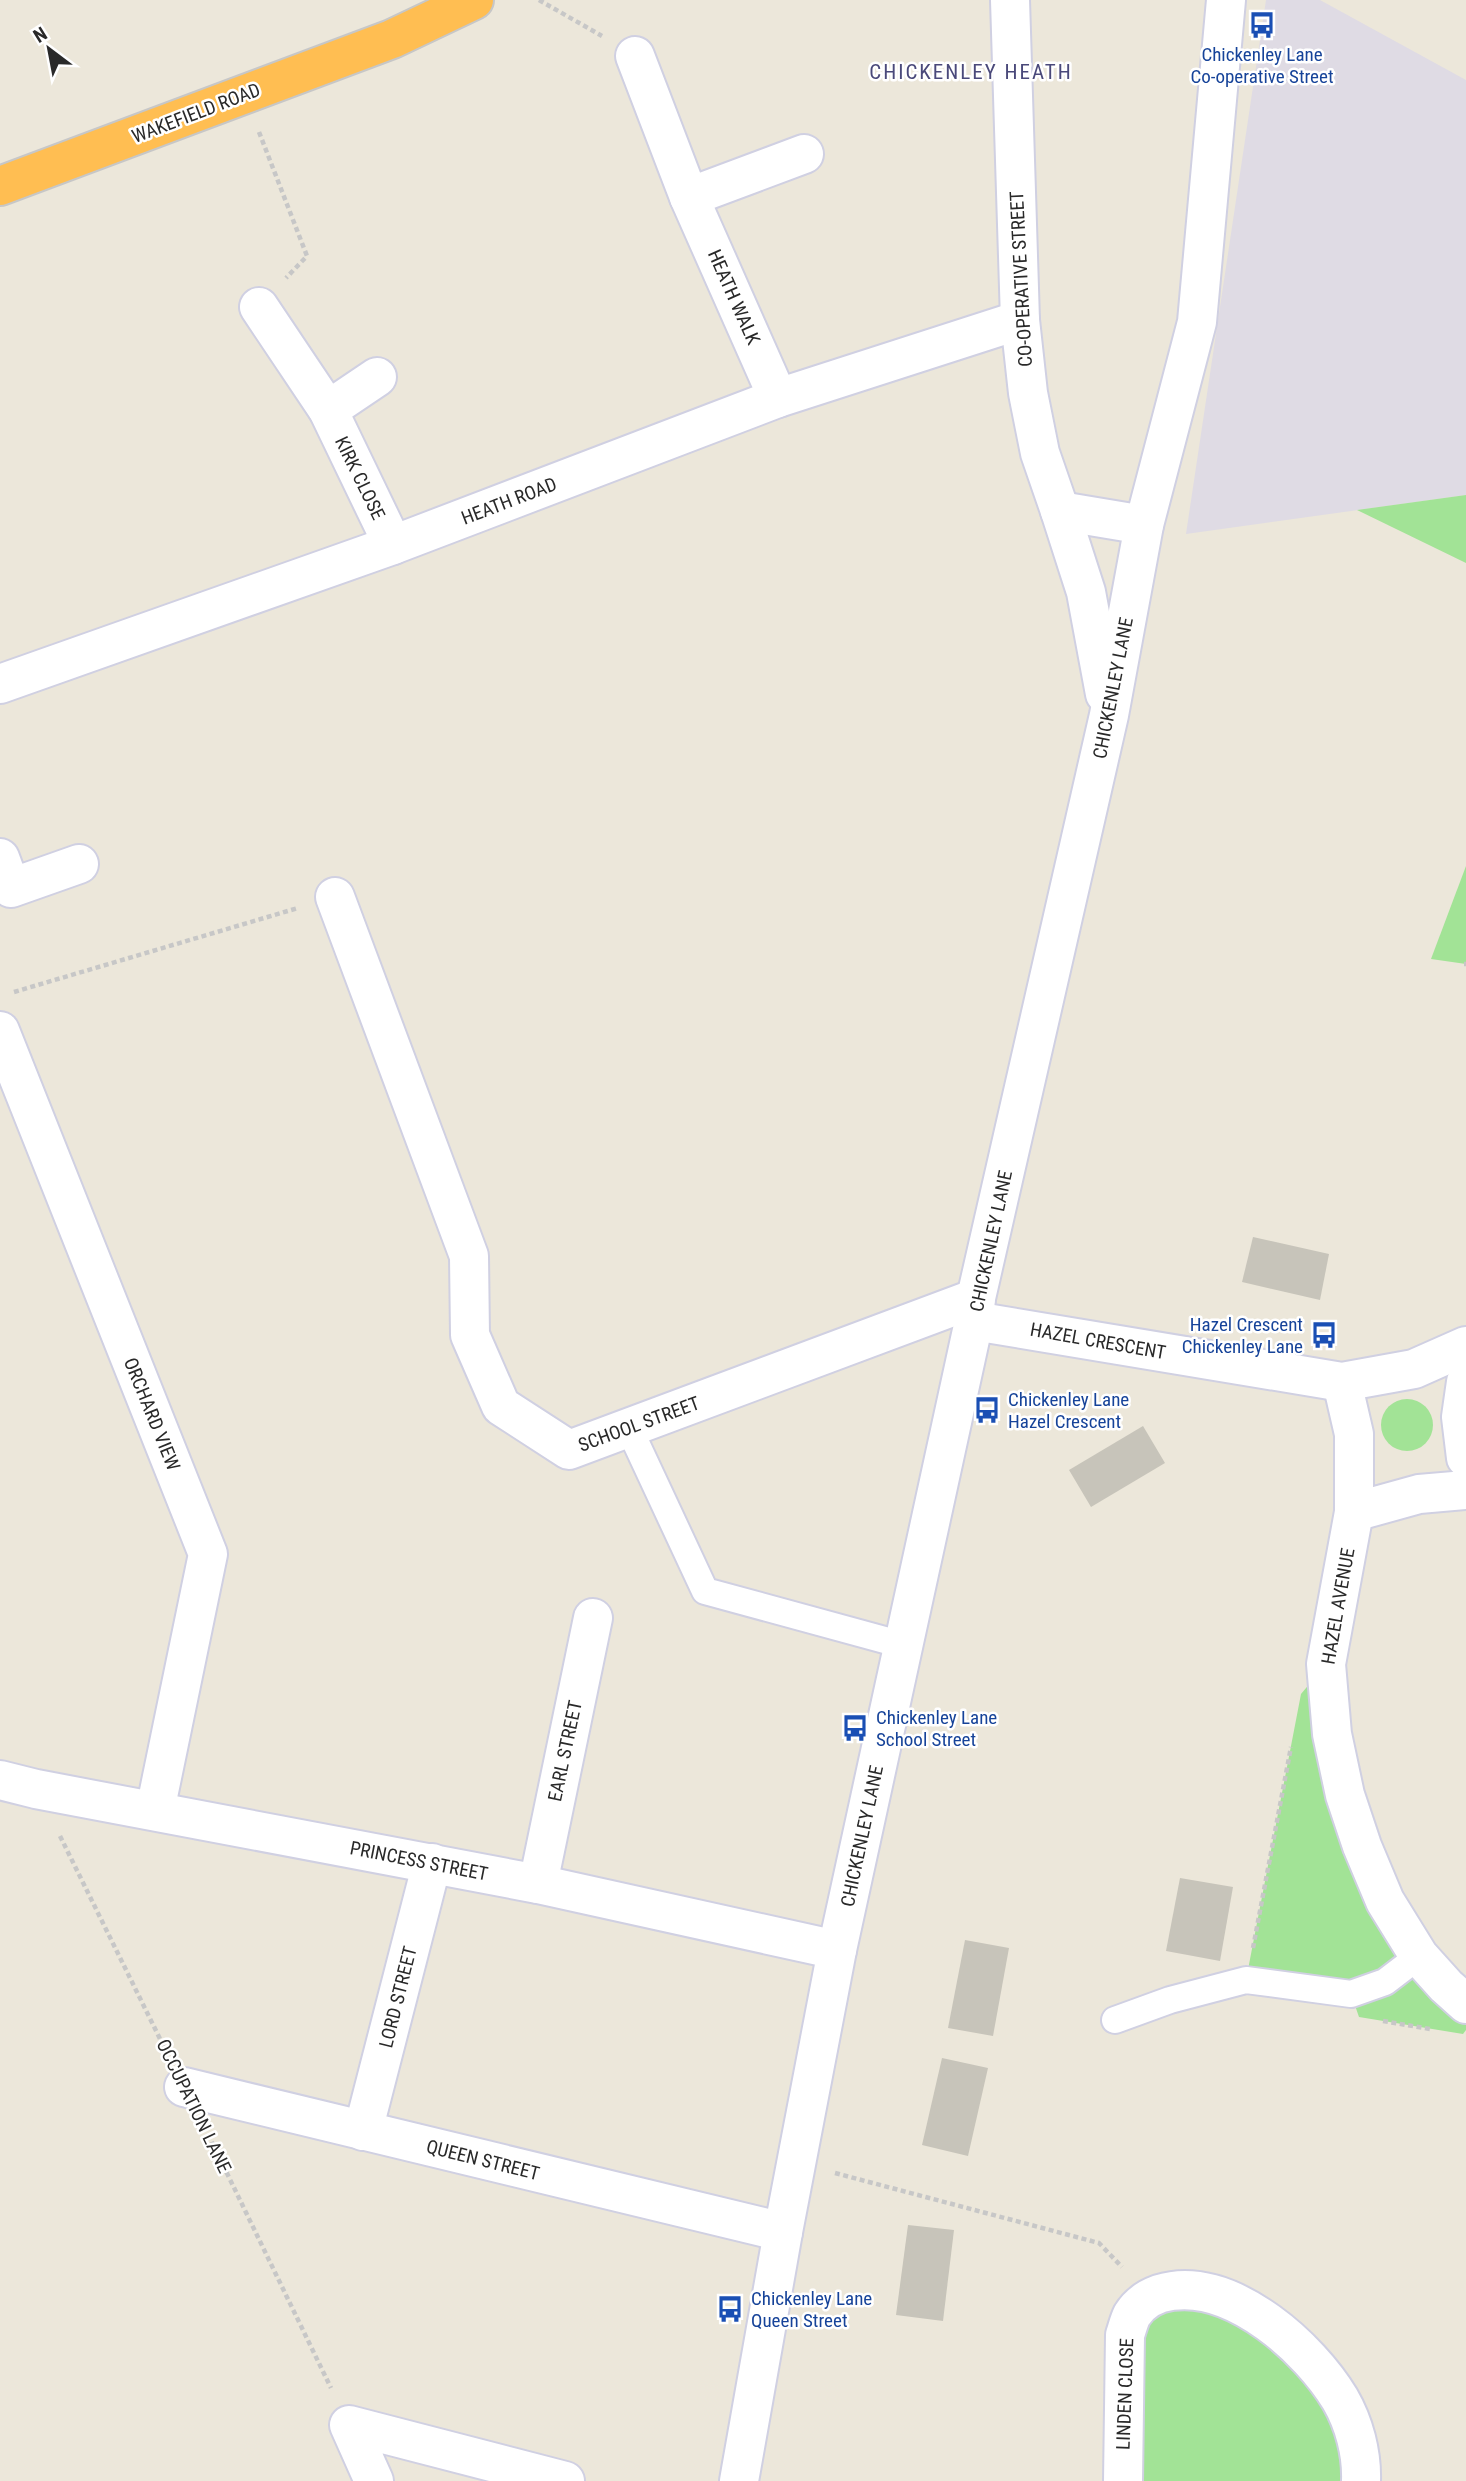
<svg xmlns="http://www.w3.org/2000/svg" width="1466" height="2481" font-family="'Roboto Condensed',sans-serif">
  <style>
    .industrial { fill: #dfdbe4 }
    .green { fill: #a2e396 }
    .building { fill: #c7c4ba }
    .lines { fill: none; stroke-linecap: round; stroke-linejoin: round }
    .lane-casing { stroke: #d0d0e2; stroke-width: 30 }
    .street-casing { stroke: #d0d0e2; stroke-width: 42 }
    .secondary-casing { stroke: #d0d0e2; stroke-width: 42 }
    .highway-casing { stroke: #c7c7c7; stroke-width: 42 }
    .path { stroke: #c7c7c7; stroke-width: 4.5; stroke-dasharray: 5 3.5; stroke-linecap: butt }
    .lane { stroke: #fff; stroke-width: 26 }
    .street { stroke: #fff; stroke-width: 38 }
    .secondary { stroke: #fff; stroke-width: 38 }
    .highway { stroke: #ffbe52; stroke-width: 38 }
    .labels { text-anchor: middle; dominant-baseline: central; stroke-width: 5; stroke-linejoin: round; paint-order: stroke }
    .transit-label { font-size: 19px; fill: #164399; stroke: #fff; text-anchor: start }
    .street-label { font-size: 19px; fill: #292929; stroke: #fff }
    .neighbourhood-label { font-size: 21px; letter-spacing: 2px; fill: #4a497a; stroke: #fff }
  </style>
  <rect width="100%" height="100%" fill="#ece7da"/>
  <path class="industrial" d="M1266,0H1320L1466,80V495L1186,534Z"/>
  <g class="green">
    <path d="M1466,495V563L1357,510Z"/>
    <path d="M1466,866V964L1431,959Z"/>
    <circle cx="1407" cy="1425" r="26"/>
    <path d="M1326,1664L1345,1795L1466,2004V2030L1463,2034L1359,2017L1351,1994L1246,1980L1301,1694Z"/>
    <path d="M1163,2292L1296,2346L1361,2481H1123L1125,2335Z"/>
  </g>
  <g class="building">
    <path d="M1253,1237L1329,1254L1320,1300L1242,1282Z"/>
    <path d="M1143,1426L1165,1463L1091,1507L1069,1470Z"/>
    <path d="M1180,1878L1233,1887L1220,1961L1166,1951Z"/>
    <path d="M965,1940L1009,1948L993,2036L948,2028Z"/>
    <path d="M942,2058L988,2068L968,2156L922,2145Z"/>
    <path d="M908,2225L954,2230L943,2321L896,2315Z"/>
  </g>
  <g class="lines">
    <defs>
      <g id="lane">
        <path d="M629,1428L705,1591L903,1645"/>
        <path d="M1115,2020L1170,2000L1246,1980L1351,1994L1385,1982L1419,1956"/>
      </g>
      <g id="street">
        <path d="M635,56L689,197L778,398"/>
        <path d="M689,197L804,154"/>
        <path d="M259,307L328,410L393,545"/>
        <path d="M328,410L377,377"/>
        <path d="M0,684L393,545L778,398L1020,320"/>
        <path d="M0,858L11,888L79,864"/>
        <path d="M335,897L469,1256L470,1335L501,1406L569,1450L976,1298"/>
        <path d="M0,1031L208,1554L155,1811"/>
        <path d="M974,1321L1342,1382L1414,1369L1466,1346"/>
        <path d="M1342,1382L1354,1434V1512L1326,1664L1332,1734L1345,1795L1362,1846L1385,1901L1419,1956L1446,1986L1466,2004"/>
        <path d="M1466,1382L1461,1417L1466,1458"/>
        <path d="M1354,1512L1419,1494L1466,1490"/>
        <path d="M0,1780L36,1789L538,1884L837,1950"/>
        <path d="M538,1884L593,1618"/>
        <path d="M184,2087L783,2232"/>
        <path d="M363,2131L432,1863"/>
        <path d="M374,2481L349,2425L565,2481"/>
        <path d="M1123,2481L1125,2335C1127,2329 1129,2321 1132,2315C1141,2301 1156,2293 1172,2291C1236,2282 1309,2348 1340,2399C1354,2423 1362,2453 1361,2481"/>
      </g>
      <g id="secondary">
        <path d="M1010,0L1020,320L1028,393L1040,453L1060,511L1086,592L1105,694"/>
        <path d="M1060,511L1144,525"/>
        <path d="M739,2481L783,2232L837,1950L974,1321L976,1298L1109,715L1144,525L1197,322L1226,0"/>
      </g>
      <path id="highway" d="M0,186L392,39L474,0"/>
    </defs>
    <use href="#lane" class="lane-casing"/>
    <use href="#street" class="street-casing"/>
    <use href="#secondary" class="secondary-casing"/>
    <use href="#highway" class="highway-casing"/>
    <g class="path">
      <path d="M539,0L602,36"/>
      <path d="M259,132L307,256L286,278"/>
      <path d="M1464,964H1466"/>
      <path d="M14,992L298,908"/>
      <path d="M60,1836L166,2051"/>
      <path d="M1253,1948L1291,1747"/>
      <path d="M1383,2021L1430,2029"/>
      <path d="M208,2134L331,2388"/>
      <path d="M835,2173L1099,2243L1122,2267"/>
    </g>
    <use href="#lane" class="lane"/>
    <use href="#street" class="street"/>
    <use href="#secondary" class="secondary"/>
    <use href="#highway" class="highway"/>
  </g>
  <defs>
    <symbol id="bus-bare" viewBox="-9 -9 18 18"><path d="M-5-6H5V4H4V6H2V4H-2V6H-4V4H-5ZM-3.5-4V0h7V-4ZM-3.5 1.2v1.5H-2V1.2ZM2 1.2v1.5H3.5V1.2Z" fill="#1a4fb4" stroke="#fff" stroke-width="2.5" paint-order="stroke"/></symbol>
  </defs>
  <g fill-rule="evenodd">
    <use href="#bus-bare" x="1243" y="6" width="38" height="38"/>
    <use href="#bus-bare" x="1305" y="1316" width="38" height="38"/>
    <use href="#bus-bare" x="968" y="1391" width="38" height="38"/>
    <use href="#bus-bare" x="836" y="1709" width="38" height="38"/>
    <use href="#bus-bare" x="711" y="2290" width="38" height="38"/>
  </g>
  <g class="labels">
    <g class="transit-label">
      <text x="1262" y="54" text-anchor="middle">Chickenley Lane<tspan x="1262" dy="22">Co-operative Street</tspan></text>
      <text x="1303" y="1324" text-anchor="end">Hazel Crescent<tspan x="1303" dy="22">Chickenley Lane</tspan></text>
      <text x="1008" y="1399">Chickenley Lane<tspan x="1008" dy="22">Hazel Crescent</tspan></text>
      <text x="876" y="1717">Chickenley Lane<tspan x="876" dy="22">School Street</tspan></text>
      <text x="751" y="2298">Chickenley Lane<tspan x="751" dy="22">Queen Street</tspan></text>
    </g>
    <g class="street-label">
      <text transform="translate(196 113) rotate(-21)">WAKEFIELD ROAD</text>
      <text transform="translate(1021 279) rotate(-93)">CO-OPERATIVE STREET</text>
      <text transform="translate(734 297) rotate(66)">HEATH WALK</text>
      <text transform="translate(360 478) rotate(64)">KIRK CLOSE</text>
      <text transform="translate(509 501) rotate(-21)">HEATH ROAD</text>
      <text transform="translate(1113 688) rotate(-79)">CHICKENLEY LANE</text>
      <text transform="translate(991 1241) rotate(-78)">CHICKENLEY LANE</text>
      <text transform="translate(1098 1341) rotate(10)">HAZEL CRESCENT</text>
      <text transform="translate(152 1414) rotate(68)">ORCHARD VIEW</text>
      <text transform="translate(639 1424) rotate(-20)">SCHOOL STREET</text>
      <text transform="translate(1338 1606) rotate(-80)">HAZEL AVENUE</text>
      <text transform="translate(565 1751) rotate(-78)">EARL STREET</text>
      <text transform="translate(862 1836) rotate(-78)">CHICKENLEY LANE</text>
      <text transform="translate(419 1861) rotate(11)">PRINCESS STREET</text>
      <text transform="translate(398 1997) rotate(-76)">LORD STREET</text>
      <text transform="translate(194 2106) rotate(64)">OCCUPATION LANE</text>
      <text transform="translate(483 2160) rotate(14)">QUEEN STREET</text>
      <text transform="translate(1125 2394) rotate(-88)">LINDEN CLOSE</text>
    </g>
    <g class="neighbourhood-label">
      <text x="971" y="72">CHICKENLEY HEATH</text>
    </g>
  </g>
  <g transform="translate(49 49) rotate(328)" stroke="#ffffff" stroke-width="5" paint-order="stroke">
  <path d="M0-5L12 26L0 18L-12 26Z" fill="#292929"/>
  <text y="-10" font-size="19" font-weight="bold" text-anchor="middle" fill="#292929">N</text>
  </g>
</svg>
